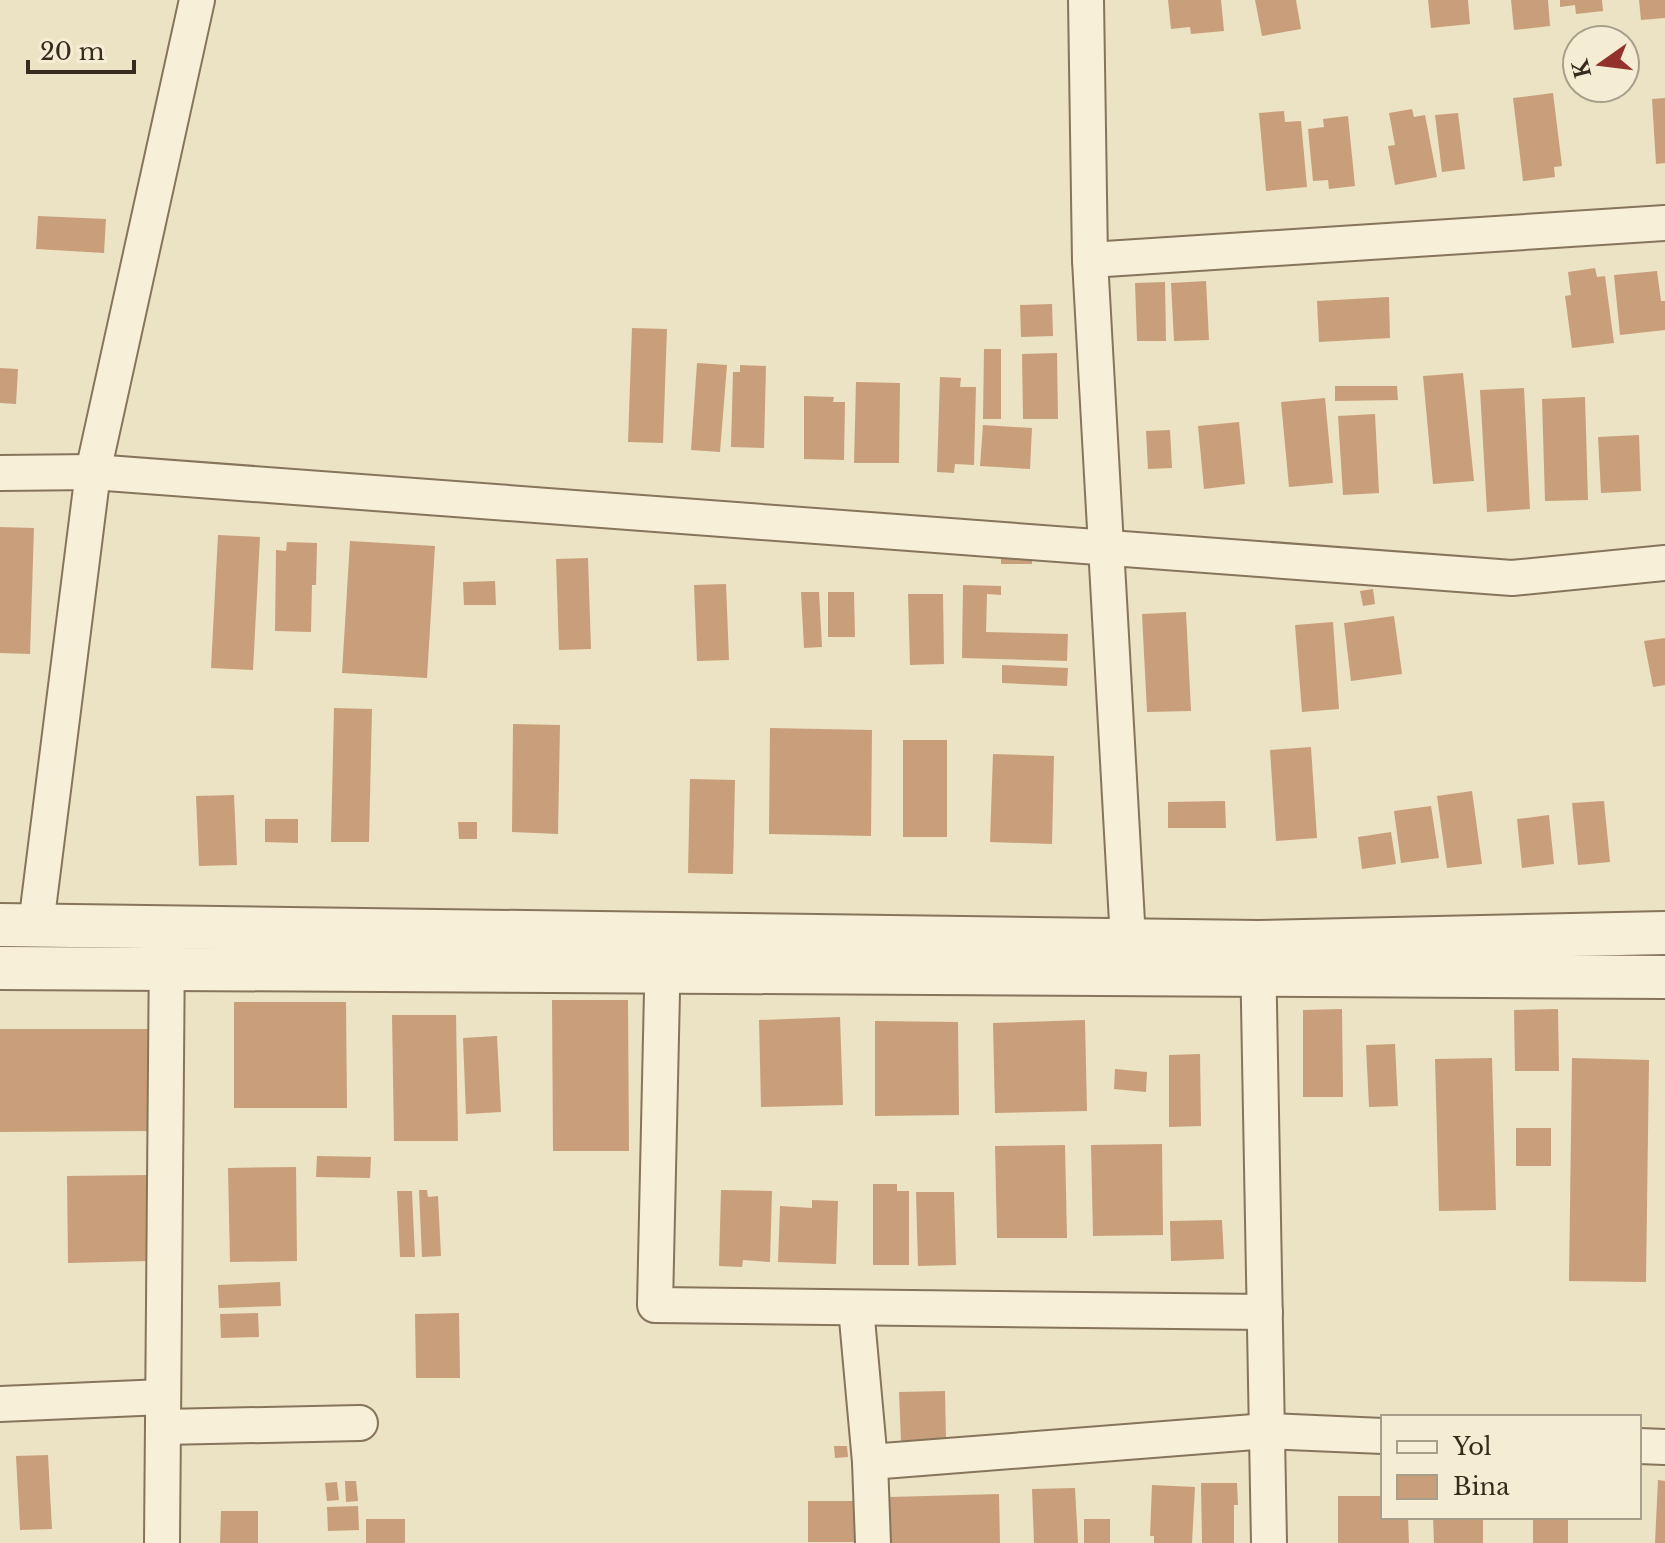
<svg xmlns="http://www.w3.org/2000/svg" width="1665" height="1543" font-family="'Libre Baskerville',serif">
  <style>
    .building { fill: #c99f7b }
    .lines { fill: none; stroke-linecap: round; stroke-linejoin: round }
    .minor-casing { stroke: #86745b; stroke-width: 38 }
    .tertiary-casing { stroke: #86745b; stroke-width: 46 }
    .minor { stroke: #f7efd7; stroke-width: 34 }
    .tertiary { stroke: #f7efd7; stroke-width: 42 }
  </style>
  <rect width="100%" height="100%" fill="#ece2c4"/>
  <g class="building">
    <path d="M1168,0H1221L1224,31L1191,34L1190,27L1171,29Z"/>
    <path d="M1255,0H1296L1301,29L1262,36Z"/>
    <path d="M1428,0H1468L1470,24L1431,28Z"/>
    <path d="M1511,0H1548L1550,26L1514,30Z"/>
    <path d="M1560,0H1602L1603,11L1576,14L1575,5L1560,7Z"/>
    <path d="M1639,0H1665V18L1641,20Z"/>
    <path d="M1553,93L1562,166L1554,167L1555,177L1523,181L1513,98Z"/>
    <path d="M1665,98V163L1656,164L1652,99Z"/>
    <path d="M1412,109L1414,117L1425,115L1437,177L1395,185L1388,146L1395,145L1389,113Z"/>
    <path d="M1284,111L1285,122L1301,121L1307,187L1266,191L1259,113Z"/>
    <path d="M1458,113L1465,169L1442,172L1435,115Z"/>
    <path d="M1348,116L1355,186L1329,189L1328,180L1313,181L1308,129L1324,127L1323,119Z"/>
    <path d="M38,216L106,219L104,253L36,249Z"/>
    <path d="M1595,268L1597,277L1605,276L1614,343L1572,348L1565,296L1571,295L1568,272Z"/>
    <path d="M1657,271L1661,301H1665V330L1620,335L1614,275Z"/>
    <path d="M1206,281L1209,340L1174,341L1171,283Z"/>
    <path d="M1165,282L1166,341H1137L1135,283Z"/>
    <path d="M1389,297L1390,338L1319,342L1317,301Z"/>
    <path d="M1052,304L1053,336L1021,337L1020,305Z"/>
    <path d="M632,328L667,329L663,443L628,442Z"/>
    <path d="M984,349H1001V419H983Z"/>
    <path d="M1057,353L1058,419H1023L1022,354Z"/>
    <path d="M697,363L727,365L720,452L691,450Z"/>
    <path d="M740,365L766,366L764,448L731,447L733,372H740Z"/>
    <path d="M0,368L18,369L16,404L0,403Z"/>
    <path d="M1463,373L1474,481L1433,484L1423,376Z"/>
    <path d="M940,377L961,378L960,387H976L974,465L955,464L954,473L937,472Z"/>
    <path d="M856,382L900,383L899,463H854Z"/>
    <path d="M1335,386H1397L1398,400L1335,401Z"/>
    <path d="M1524,388L1530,509L1487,512L1480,390Z"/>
    <path d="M804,396L834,397L833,402H845L844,460L804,459Z"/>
    <path d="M1585,397L1588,500L1545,501L1542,399Z"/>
    <path d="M1325,398L1333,483L1289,487L1281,402Z"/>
    <path d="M1375,414L1379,493L1343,495L1338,416Z"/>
    <path d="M1239,422L1245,484L1204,489L1198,426Z"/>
    <path d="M983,425L1032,428L1030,469L980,466Z"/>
    <path d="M1170,430L1172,468L1148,469L1146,431Z"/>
    <path d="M1639,435L1641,491L1601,493L1598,437Z"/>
    <path d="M0,527L34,528L30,654L0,653Z"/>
    <path d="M218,535L260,537L253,670L211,668Z"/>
    <path d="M350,541L435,546L427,678L342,673Z"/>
    <path d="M287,542L317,543L316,585H312L311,632L275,631L276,550L286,551Z"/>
    <path d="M1032,543V564H1001V544Z"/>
    <path d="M588,558L591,649L559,650L556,559Z"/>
    <path d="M495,581L496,605H464L463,582Z"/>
    <path d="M726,584L729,660L697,661L694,585Z"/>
    <path d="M963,585L1001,586V595L987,594L986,632L1068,634L1067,661L962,658Z"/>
    <path d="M1373,589L1375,604L1363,606L1360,591Z"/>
    <path d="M801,592H819L822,647L804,648Z"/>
    <path d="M828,592H854L855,637H828Z"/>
    <path d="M908,594H943L944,664L910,665Z"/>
    <path d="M1186,612L1191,711L1147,712L1142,614Z"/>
    <path d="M1394,616L1402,674L1351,681L1344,623Z"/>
    <path d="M1333,622L1339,709L1302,712L1295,625Z"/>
    <path d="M1665,638V685L1653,687L1644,641Z"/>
    <path d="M1002,665L1068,668L1067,686L1002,683Z"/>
    <path d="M334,708L372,709L369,842H331Z"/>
    <path d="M513,724L560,725L558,834L512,832Z"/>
    <path d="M770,728L872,730L871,836L769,834Z"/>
    <rect x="903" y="740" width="44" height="97"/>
    <path d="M1311,747L1317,838L1276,841L1270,750Z"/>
    <path d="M993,754L1054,756L1052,844L990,842Z"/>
    <path d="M690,779L735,780L733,874L688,873Z"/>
    <path d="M1472,791L1482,864L1447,868L1437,796Z"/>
    <path d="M234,795L237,865L199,866L196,796Z"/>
    <path d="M1225,801L1226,828H1168V802Z"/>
    <path d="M1604,801L1610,862L1578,865L1572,803Z"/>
    <path d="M1431,806L1439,858L1401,863L1394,811Z"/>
    <path d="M1549,815L1554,864L1522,868L1517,819Z"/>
    <path d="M265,819H298V843L265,842Z"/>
    <path d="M458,822H477V839H459Z"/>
    <path d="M1391,832L1396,864L1362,869L1358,837Z"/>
    <path d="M552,1000H628L629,1151H553Z"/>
    <path d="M234,1002H346L347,1108H234Z"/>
    <path d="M1342,1009L1343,1097H1303V1010Z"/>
    <path d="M1558,1009L1559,1071H1515L1514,1010Z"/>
    <path d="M392,1015H456L458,1141H394Z"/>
    <path d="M840,1017L843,1105L761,1107L759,1020Z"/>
    <path d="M1085,1020L1087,1111L995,1113L993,1023Z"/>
    <path d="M875,1021L958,1022L959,1115L875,1116Z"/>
    <path d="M0,1029H150V1131L0,1132Z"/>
    <path d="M497,1036L501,1112L466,1114L463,1038Z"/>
    <path d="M1395,1044L1398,1106L1369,1107L1366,1045Z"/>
    <path d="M1200,1054L1201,1126L1169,1127V1055Z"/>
    <path d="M1492,1058L1496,1210L1439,1211L1435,1059Z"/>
    <path d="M1572,1058L1649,1060L1646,1282L1569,1281Z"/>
    <path d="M1115,1069L1147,1072L1146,1092L1114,1089Z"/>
    <rect x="1516" y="1128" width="35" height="38"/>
    <path d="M1162,1144L1163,1235L1093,1236L1091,1145Z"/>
    <path d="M1065,1145L1067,1238H997L995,1146Z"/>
    <path d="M317,1156L371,1157L370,1178L316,1177Z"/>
    <path d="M296,1167L297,1261L230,1262L228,1168Z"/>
    <path d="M148,1175L150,1261L68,1263L67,1176Z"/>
    <path d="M873,1184H897V1191H909V1265H873Z"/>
    <path d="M419,1190H427L428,1197L438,1196L441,1256L422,1257Z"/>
    <path d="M721,1190L772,1191L770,1262L743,1260L742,1267L719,1266Z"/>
    <path d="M397,1191H412L415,1257H400Z"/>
    <path d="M916,1192H954L956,1265L918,1266Z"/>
    <path d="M812,1200L838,1201L836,1264L778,1262L780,1206L812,1208Z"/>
    <path d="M1222,1220L1224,1259L1171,1261L1170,1221Z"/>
    <path d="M280,1282L281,1306L219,1308L218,1285Z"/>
    <path d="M258,1313L259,1337L221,1338L220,1314Z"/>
    <path d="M459,1313L460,1378H416L415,1314Z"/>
    <path d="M945,1391L946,1439L901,1441L899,1392Z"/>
    <path d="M834,1446H847L848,1457L835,1458Z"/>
    <path d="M48,1455L52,1529L20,1530L16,1456Z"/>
    <path d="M1658,1480L1665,1481V1543H1655Z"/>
    <path d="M345,1481H356L358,1501L346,1502Z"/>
    <path d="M337,1482L339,1500L327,1501L325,1483Z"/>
    <path d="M1201,1483H1237L1238,1505H1234V1543H1202Z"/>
    <path d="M1152,1485L1195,1487L1192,1543H1154V1536H1150Z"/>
    <path d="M1075,1488L1078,1543H1034L1032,1489Z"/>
    <path d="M999,1494L1000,1543H890L889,1497Z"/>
    <path d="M1338,1496H1383V1517H1408L1409,1543H1338Z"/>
    <path d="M808,1501H854L855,1542H808Z"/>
    <path d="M358,1506L359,1530L328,1531L327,1507Z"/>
    <path d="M221,1511H258V1543H220Z"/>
    <path d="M1433,1517H1483V1543H1434Z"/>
    <rect x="1533" y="1517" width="35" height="26"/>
    <rect x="366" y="1519" width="39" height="24"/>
    <rect x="1084" y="1519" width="26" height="24"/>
  </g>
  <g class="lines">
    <defs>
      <g id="minor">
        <path d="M1086,0L1090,260L1128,940"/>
        <path d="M1090,260L1665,223"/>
        <path d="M0,473L93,472L1512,578L1665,563"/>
        <path d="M36,925L93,472L197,0"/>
        <path d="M663,947L655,1305L1265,1312"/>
        <path d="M1258,951L1269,1543"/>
        <path d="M856,1308L870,1462L873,1543"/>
        <path d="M0,1404L163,1397"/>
        <path d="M163,1427L360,1423"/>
        <path d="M1639,1446L1665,1447"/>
        <path d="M870,1462L1267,1431L1383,1436"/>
        <path d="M162,1543L167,943"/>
      </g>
      <g id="tertiary">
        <path d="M0,925L1258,942L1665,933"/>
        <path d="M0,968L1665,977"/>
      </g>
    </defs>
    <use href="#minor" class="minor-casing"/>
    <use href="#tertiary" class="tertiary-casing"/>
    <use href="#minor" class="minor"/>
    <use href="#tertiary" class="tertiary"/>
  </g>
  <rect x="1381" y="1415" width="260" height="104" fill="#f4ecd3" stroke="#a89f8b" stroke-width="2"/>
  <rect x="1397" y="1441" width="40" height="12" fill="#f7efd7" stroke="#a89f8b" stroke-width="2"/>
  <text x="1453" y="1455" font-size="24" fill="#372b1e">Yol</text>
  <rect x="1397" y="1475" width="40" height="24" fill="#c99f7b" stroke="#a89f8b" stroke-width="2"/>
  <text x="1453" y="1495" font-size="24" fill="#372b1e">Bina</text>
  <g transform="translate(1601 64) rotate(256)"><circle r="38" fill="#f4ecd3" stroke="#a89f8b" stroke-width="2"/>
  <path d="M0-6L14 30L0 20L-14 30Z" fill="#93312d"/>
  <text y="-12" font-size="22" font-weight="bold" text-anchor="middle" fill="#372b1e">K</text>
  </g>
  <path d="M28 60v12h106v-12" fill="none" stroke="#372b1e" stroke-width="4"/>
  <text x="40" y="60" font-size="24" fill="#372b1e" stroke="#f4ecd3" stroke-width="6" paint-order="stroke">20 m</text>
</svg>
